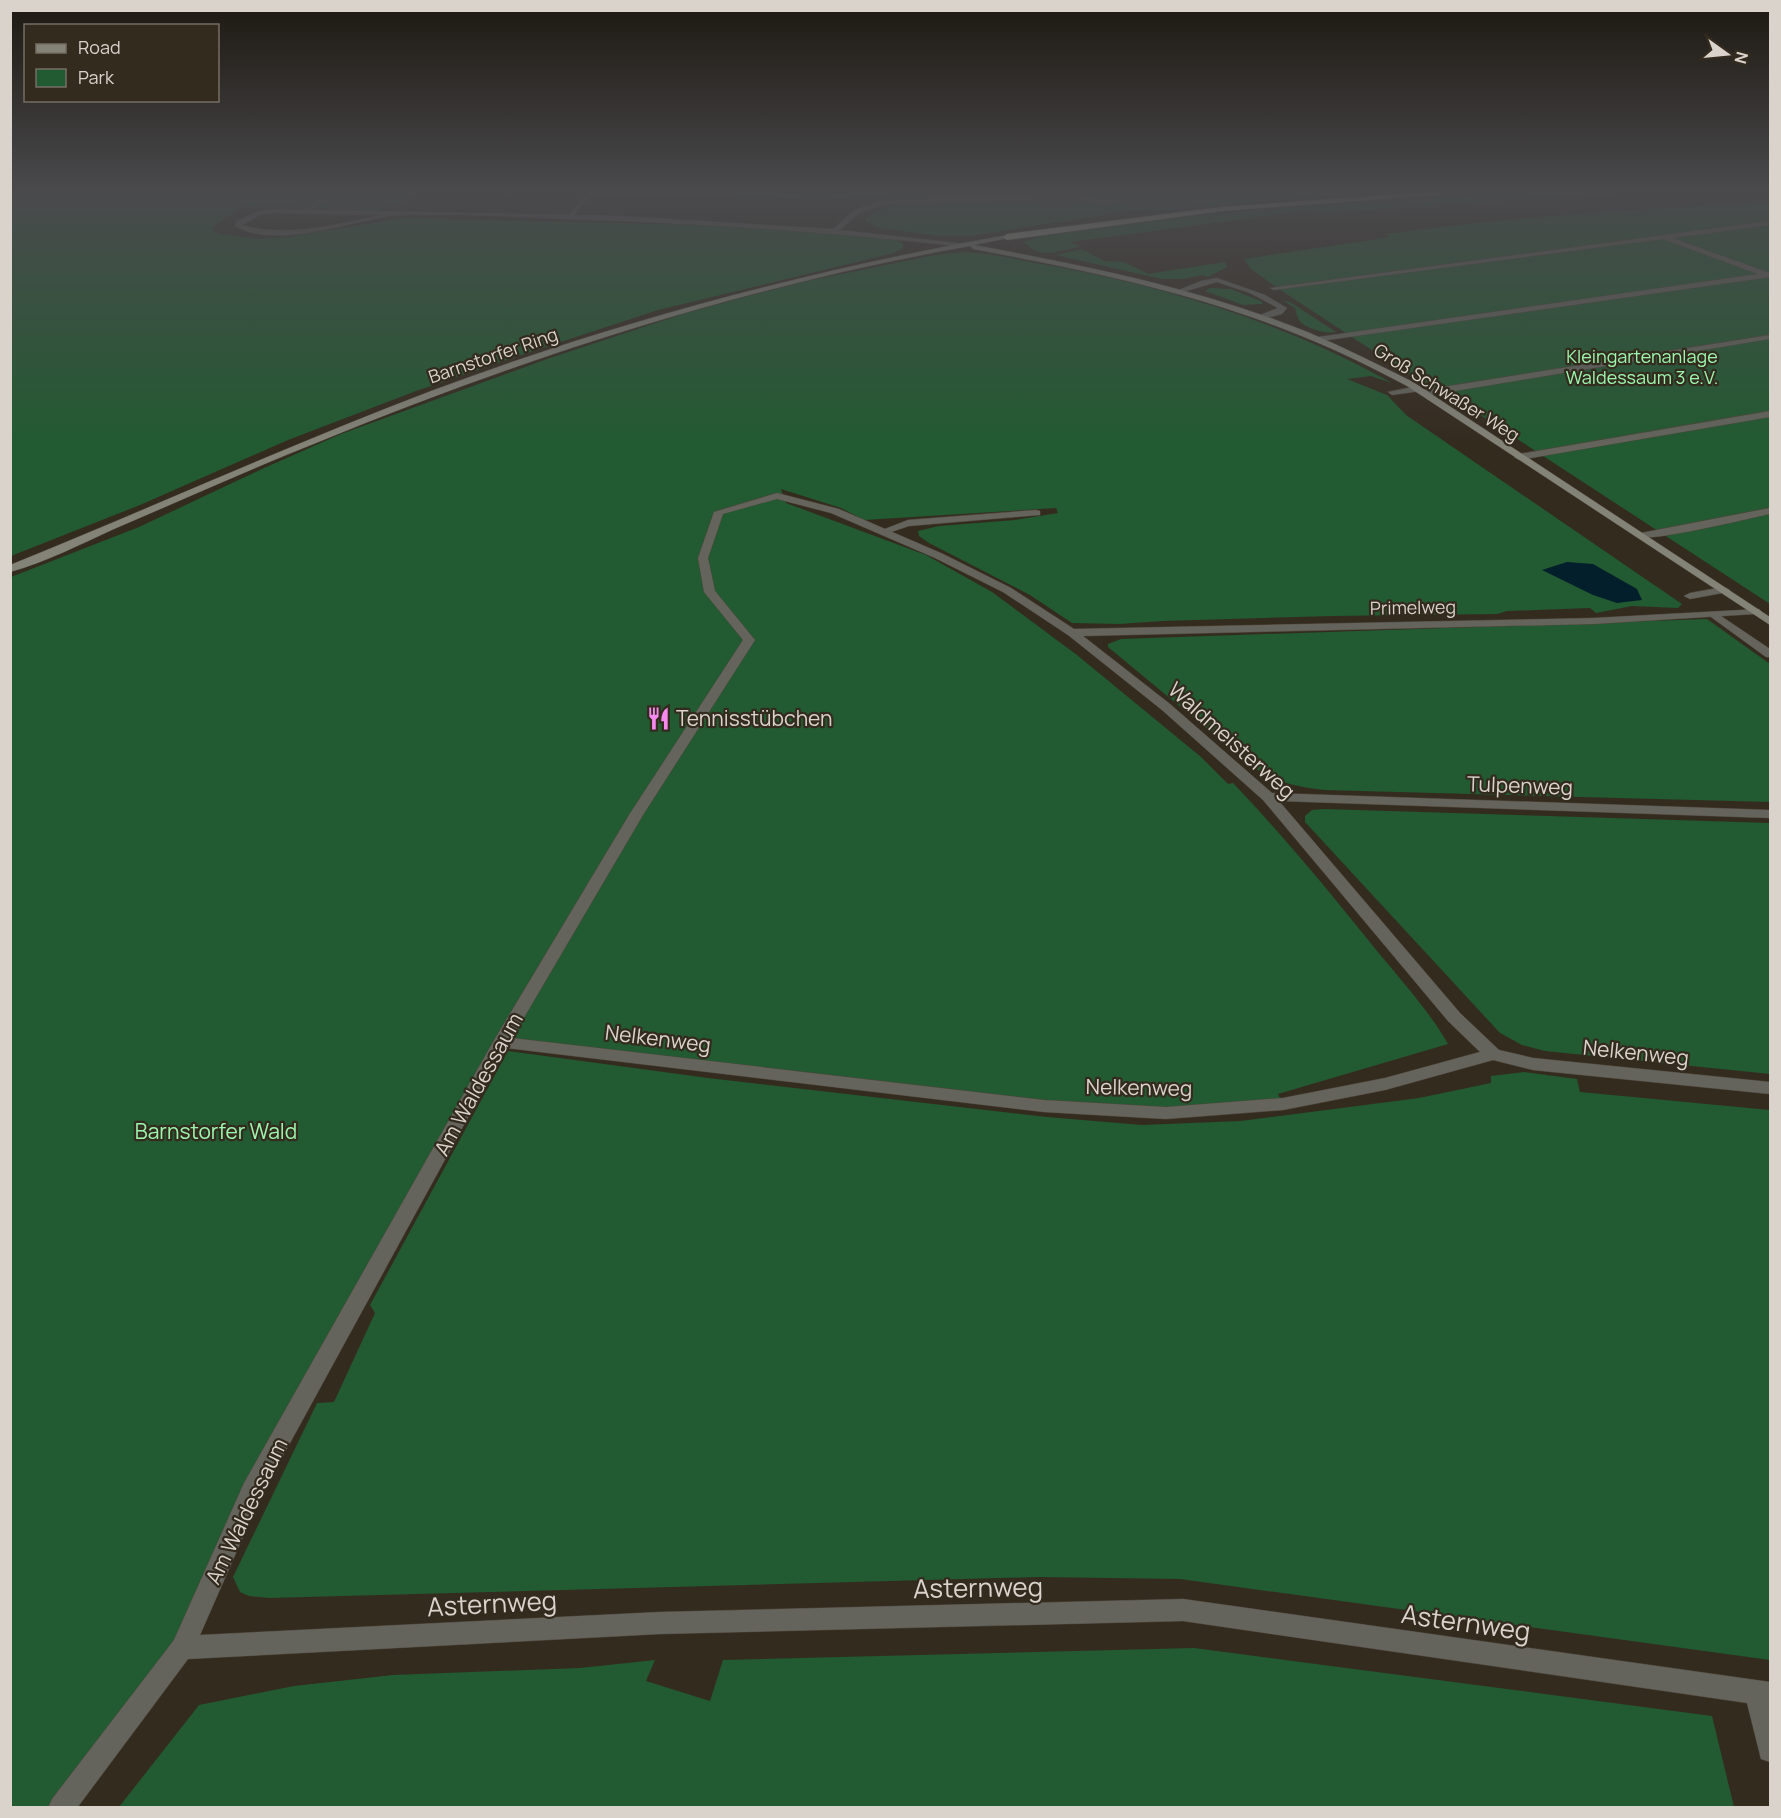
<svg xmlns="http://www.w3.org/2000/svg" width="1781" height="1818" font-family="Manrope,sans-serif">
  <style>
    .built { fill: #403322 }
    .green { fill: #225a31 }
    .water { fill: #041f2c }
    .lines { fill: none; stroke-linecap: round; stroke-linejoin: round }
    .lane-casing { stroke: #4e463b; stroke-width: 1 }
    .street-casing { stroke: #4e463b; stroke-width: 1 }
    .secondary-casing { stroke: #4e463b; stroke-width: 1 }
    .highway-casing { stroke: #4e463b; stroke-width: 2 }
    .lane { fill: #64645d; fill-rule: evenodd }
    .street { fill: #64645d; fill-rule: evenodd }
    .secondary { fill: #838378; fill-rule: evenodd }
    .highway { fill: #b1b1a0; fill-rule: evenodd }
    .labels { text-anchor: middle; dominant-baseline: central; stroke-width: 4.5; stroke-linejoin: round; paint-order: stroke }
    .far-street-label { font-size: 18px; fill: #d9d3cc; stroke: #342b1f }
    .far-park-label { font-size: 18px; fill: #9af7ad; stroke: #342b1f }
    .poi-label { font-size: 21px; fill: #d9d3cc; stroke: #342b1f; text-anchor: start }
    .street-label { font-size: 21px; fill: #d9d3cc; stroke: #342b1f }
    .park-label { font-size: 21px; fill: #9af7ad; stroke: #342b1f }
    .near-street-label { font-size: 26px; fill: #d9d3cc; stroke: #342b1f }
  </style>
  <rect width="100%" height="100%" fill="#342b1f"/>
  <path class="built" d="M584,191H1078L1042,195L815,199L582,193Z"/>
  <g class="green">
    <path d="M11,191H416L401,203L383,210L243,206L215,225L213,230L218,234L260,239L289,237L402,218L697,225L776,229L897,240L903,244V248L894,253L658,310L530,352L416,391L288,440L140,505L11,556Z"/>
    <path d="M741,191L823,194L862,191H1078L1042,195L815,199L735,197Z"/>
    <path d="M1100,191H1378L1169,210H1136L970,236H941L879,228L865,221C878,192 1017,203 1050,200C1067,199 1083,197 1100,191Z"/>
    <path d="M1514,191H1632L1432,206L1323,213L1305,211L1071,242L1080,247C1061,250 1041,260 1026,244L1022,243C1050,230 1102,228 1133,223C1260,207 1387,202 1514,191Z"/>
    <path d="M1770,202V604L1442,390L1428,387L1279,289L1251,269L1244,259L1390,237L1386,234C1514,217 1642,208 1770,202Z"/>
    <path d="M1082,249L1104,261L1124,262L1148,274L1225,262L1227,267L1208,277L1204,275L1182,279H1162L1056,255Z"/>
    <path d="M963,252C994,253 1023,261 1053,266C1171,288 1287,324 1392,383L1371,376L1347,379L1387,395L1406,415L1682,604L1678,608L1632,606L1596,613L1590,608L1507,611L1497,614L1332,616L1163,621L1119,624L1072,623L1030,595L929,543L919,536L918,531L939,526L1015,520L1058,513L1056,508L864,520L841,508L781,489L786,503L926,555L992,592L1077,655L1201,757L1228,784L1233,783C1283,835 1328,890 1373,946C1399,978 1428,1009 1448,1044L1278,1094L1283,1104L1166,1113L501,1042L252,1490L182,1648L57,1807L11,1808V577L139,527L264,468L341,434L550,358L683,314L748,296L812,280L935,255Z"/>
    <path d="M1210,288L1231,289L1263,302L1262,304L1243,305L1205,291Z"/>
    <path d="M1283,301L1290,302L1336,332C1326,334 1305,329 1299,320C1296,316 1297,311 1294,307Z"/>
    <path d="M1707,619L1770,664V802L1324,790C1293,786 1272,782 1247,762L1108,647V644L1121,639Z"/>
    <path d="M1324,809L1770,823V1074L1545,1051L1522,1045L1500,1033L1305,822V816L1312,810Z"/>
    <path d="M508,1051L708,1078L1047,1117L1142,1125L1240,1121L1419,1098L1491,1083V1076L1524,1072L1577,1079L1580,1092L1770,1110V1660L1180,1579L1039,1577L269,1598L249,1596L240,1592L233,1577L317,1403L334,1402L375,1313L370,1305Z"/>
    <path d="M1194,1648L1712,1716L1734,1807H119L199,1705L294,1686L393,1675L580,1668L655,1660L646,1681L710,1701L723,1660Z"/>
  </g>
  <path class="water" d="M1567,562L1593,564L1637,589L1642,600L1617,603L1593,595L1542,570Z"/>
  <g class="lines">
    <defs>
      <g id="lane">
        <path d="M589,191H595L570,219H566Z"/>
        <path d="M806,191H815L809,193Z"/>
        <path d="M1060,195L1105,200L1139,196L1142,198L1105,204L1058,198Z"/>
        <path d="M323,198L328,199L308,212H304V210Z"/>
        <path d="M1770,221V225L1672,238L1770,273V277L1321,341L1317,339L1318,337L1758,274L1663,239L1274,290L1270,288Z"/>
        <path d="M1217,278L1265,295L1287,308L1282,314L1263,319H1260V315L1278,308L1250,293L1217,282L1180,293L1176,291L1201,281Z"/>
        <path d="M1770,335V339L1424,396L1420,393L1424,390Z"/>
        <path d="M1418,386L1421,387V391L1392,395L1388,392Z"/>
        <path d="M1770,411V417L1519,460L1514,457L1519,454Z"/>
        <path d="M1770,508V514C1750,518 1646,544 1636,536L1641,533Z"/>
        <path d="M1036,510L1040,511V515L909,526L882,535L877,532L908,520Z"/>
        <path d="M1724,587L1730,590L1728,592L1690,599L1684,596L1690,593Z"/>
        <path d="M1715,612L1770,649V657H1766L1711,617V613Z"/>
      </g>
      <g id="street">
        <path d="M1080,191H1091L1060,199L884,205L859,213L840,230L966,244L964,247C832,232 700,223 566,219C512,217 457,213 403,215C357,217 279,252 235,226L237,221L259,211L274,209L620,216L833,229C840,223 847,216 854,211C889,190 1015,196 1060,195ZM274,213L383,215C337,224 288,238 242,225L262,214Z"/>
        <path d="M777,493L839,509L943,554L1011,588L1074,629L1594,618L1759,609L1761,611L1755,614L1594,624L1083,636L1170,704L1272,793L1770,810V818L1279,801L1460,1013L1499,1050L1533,1058L1770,1082V1094L1533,1070L1493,1060L1385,1090L1283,1110L1166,1119L1044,1112L506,1048L261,1496L200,1635L660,1612L1183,1599L1770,1682V1762L1761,1759L1747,1703L1183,1621L660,1634L188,1659L77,1808H48L52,1799L174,1640L244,1483L493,1042L629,815L743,640L704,592L698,558L714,512ZM777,499L831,513L935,558L1003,592L1068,635L1162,710L1263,800L1448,1021L1480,1052L1385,1078L1283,1098L1166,1107L1044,1100L512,1038L643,815L755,640L715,591L708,558L723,514Z"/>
      </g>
      <path id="secondary" d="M1007,235L1009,238L974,245C1087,266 1202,289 1310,333C1345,348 1379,365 1413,382L1770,617V625L1407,386C1373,368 1339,351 1304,337C1198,293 1085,270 973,249L970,246C746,286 527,356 316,443C248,470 182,500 114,529C81,544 46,562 10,572V565C151,508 289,445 431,391C618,321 810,270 1007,235Z"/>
      <path id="highway" d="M1436,191H1470L1466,193L1222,211L1007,240L1003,237L1007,234L1222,207Z"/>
    </defs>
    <use href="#lane" class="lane-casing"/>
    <use href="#street" class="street-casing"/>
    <use href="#secondary" class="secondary-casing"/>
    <use href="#highway" class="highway-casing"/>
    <use href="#lane" class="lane"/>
    <use href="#street" class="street"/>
    <use href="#secondary" class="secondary"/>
    <use href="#highway" class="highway"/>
  </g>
  <linearGradient id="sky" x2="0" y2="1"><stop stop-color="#1d1811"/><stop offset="0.43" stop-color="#4a4a4d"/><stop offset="1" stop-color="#4a4a4d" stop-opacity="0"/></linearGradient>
  <rect width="1781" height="445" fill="url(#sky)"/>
  <defs>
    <symbol id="restaurant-bare" viewBox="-9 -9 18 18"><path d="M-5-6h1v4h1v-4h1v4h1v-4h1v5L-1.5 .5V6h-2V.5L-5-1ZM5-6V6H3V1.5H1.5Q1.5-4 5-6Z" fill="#f589ef" stroke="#342b1f" stroke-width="2.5" paint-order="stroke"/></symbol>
  </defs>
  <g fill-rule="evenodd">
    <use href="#restaurant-bare" x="642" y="702" width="33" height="33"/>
  </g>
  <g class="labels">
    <g class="far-street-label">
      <text transform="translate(493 355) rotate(-19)">Barnstorfer Ring</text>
      <text transform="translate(1447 392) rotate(32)">Groß Schwaßer Weg</text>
      <text transform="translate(1413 607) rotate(-1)">Primelweg</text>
    </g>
    <g class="far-park-label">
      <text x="1642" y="356">Kleingartenanlage<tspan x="1642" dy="21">Waldessaum 3 e.V.</tspan></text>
    </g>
    <g class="poi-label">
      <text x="676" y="718">Tennisstübchen</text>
    </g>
    <g class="street-label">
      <text transform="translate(1232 740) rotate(42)">Waldmeisterweg</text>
      <text transform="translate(1520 785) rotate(2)">Tulpenweg</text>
      <text transform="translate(658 1038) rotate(7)">Nelkenweg</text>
      <text transform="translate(1636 1052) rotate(6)">Nelkenweg</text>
      <text transform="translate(478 1084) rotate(-61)">Am Waldessaum</text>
      <text transform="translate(1139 1087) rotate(1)">Nelkenweg</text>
      <text transform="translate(246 1511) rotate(-64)">Am Waldessaum</text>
    </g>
    <g class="park-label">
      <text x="216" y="1131">Barnstorfer Wald</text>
    </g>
    <g class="near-street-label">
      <text transform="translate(978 1587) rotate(-1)">Asternweg</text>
      <text transform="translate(492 1603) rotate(-3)">Asternweg</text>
      <text transform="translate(1466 1622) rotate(8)">Asternweg</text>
    </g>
  </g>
  <rect width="1781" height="1818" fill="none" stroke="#d9d3cc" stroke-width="24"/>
  <rect x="24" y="24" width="195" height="78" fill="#342b1f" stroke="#766e64" stroke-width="1.5"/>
  <rect x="36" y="44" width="30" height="9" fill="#838378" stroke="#766e64" stroke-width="1.5"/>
  <text x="78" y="54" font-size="18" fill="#d9d3cc">Road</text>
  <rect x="36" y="69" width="30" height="18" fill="#225a31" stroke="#766e64" stroke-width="1.5"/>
  <text x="78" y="84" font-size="18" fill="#d9d3cc">Park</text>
  <g transform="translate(1727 54) rotate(105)" stroke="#342b1f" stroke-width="4.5" paint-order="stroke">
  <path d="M0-4.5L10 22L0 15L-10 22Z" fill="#d9d3cc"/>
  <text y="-9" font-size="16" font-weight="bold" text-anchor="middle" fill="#d9d3cc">N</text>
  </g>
</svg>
